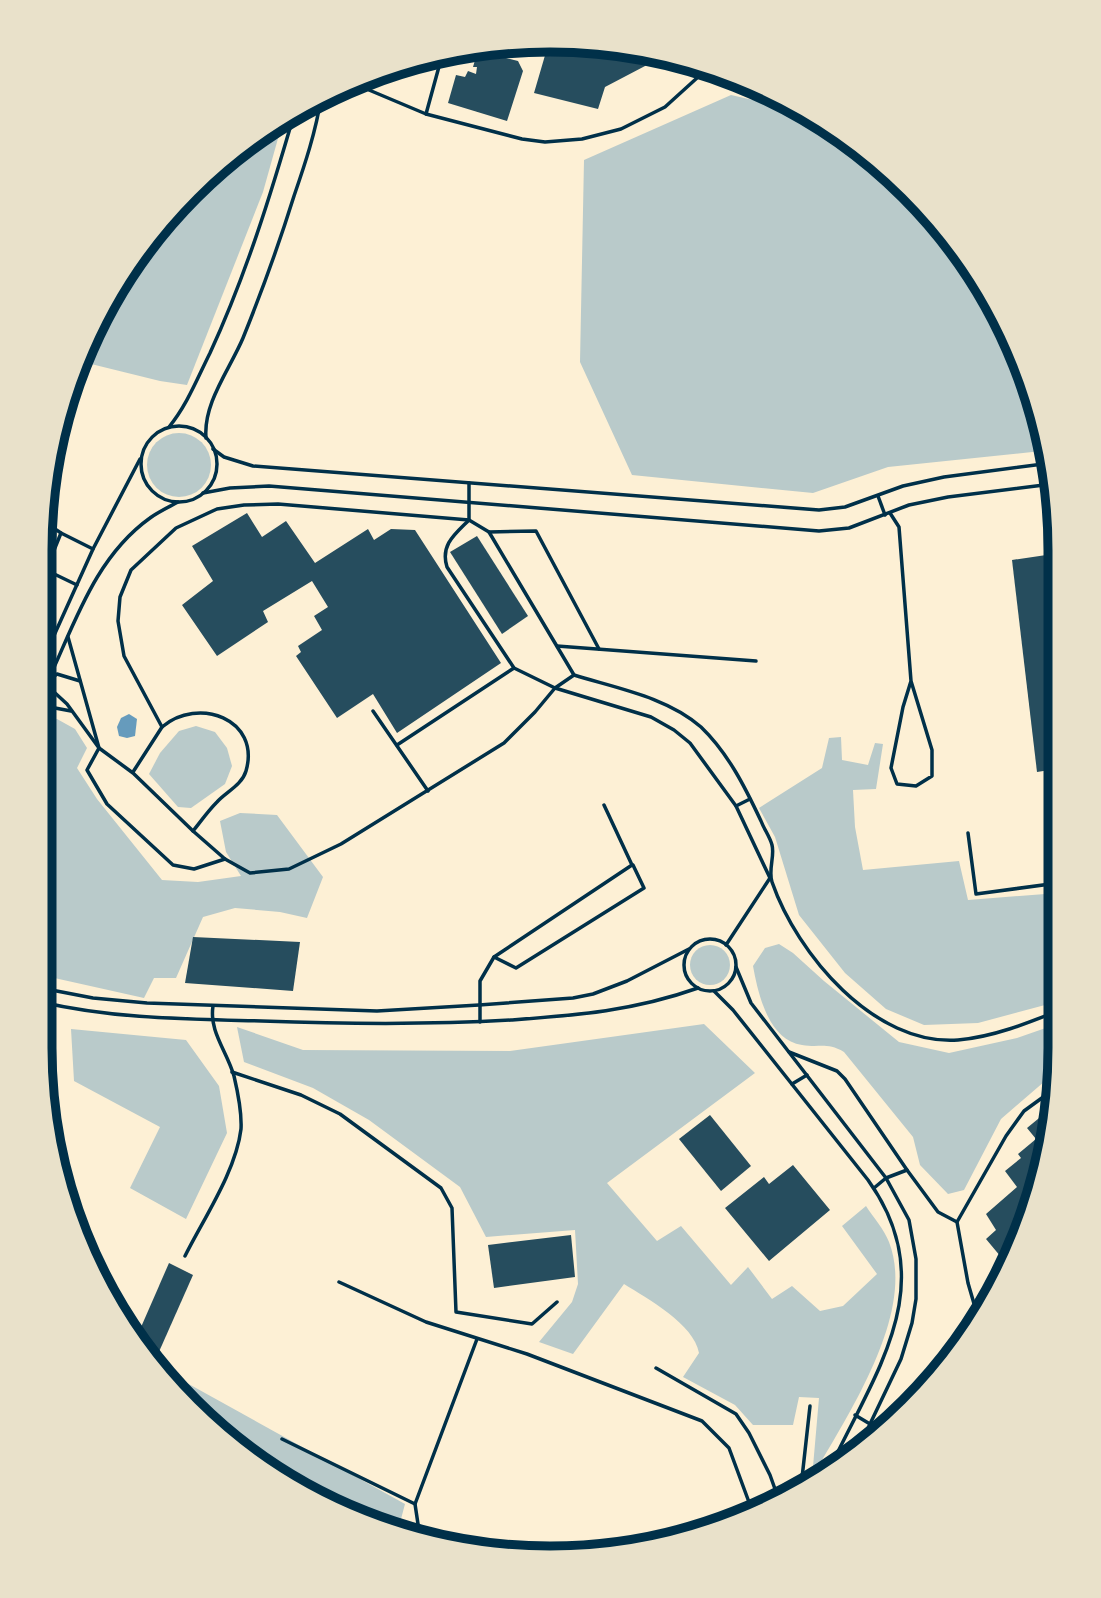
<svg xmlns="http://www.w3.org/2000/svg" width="1101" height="1598" font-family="Lora,serif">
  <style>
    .green { fill: #b9caca }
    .water { fill: #669bbc }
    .building { fill: #264d5e }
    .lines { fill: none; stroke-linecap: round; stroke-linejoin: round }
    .service { stroke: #003049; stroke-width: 3.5 }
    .rim { fill: none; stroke: #003049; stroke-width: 9 }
  </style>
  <rect width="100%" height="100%" fill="#fdf0d5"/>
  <g class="green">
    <path d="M731,95L810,113L834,126L912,190L1008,324L1051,450L888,467L813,493L632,475L580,362L584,160Z"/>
    <path d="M284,117L263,192L187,385L160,381L83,362L108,296L190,189L267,126Z"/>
    <circle cx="179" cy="465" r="32"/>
    <path d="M57,719L75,729L87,748L77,768L97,799L162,880L198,882L241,876L226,852L220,821L240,813L277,815L323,877L307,918L280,912L235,908L203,917L176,978H154L144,998L41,975L46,720Z"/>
    <path d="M196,726L215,732L227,748L232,766L225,784L191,808L178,807L149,774L160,753L179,731Z"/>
    <path d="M841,737L842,760L868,765L875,743L883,744L876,789L853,790L855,827L863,870L959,861L968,900L1058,893L1060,1001L978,1023L924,1025L886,1009L845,973L799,915L775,837L759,808L822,768L829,738Z"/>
    <path d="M779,944L793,953L824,981L899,1042L949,1053L1017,1038L1060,1023L1059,1069L1001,1119L964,1190L948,1194L920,1165L913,1137L844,1052C827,1042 820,1048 802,1045C768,1040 758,993 753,966L765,948Z"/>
    <circle cx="710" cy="965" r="20"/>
    <path d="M704,1024L755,1073L607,1183L657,1241L681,1226L731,1285L748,1267L772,1299L792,1286L820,1311L843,1306L877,1274L842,1226L866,1206C873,1217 884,1229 889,1242C917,1314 846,1417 812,1478L819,1398L799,1397L793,1425H753L735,1405L683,1377L699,1353C694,1324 648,1299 624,1284L573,1354L539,1342L572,1302L578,1284L575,1230L486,1237L460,1187L369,1120L313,1088L244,1062L237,1027L303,1050L510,1051Z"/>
    <path d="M71,1029L186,1040L219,1086L227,1133L186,1219L130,1188L160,1127L74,1081Z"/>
    <path d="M158,1367L405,1504L401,1519L395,1530L373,1524L307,1489L214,1431Z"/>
  </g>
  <path class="water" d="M129,714L137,719L135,736L127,738L119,736L117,727L121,718Z"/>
  <g class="building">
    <path d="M551,40L650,50L666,55L605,87L598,109L534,93L546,52L518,43Z"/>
    <path d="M501,45L498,56L518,61L523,71L507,121L448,103L456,75L465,77L468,71L476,74L477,67H473L478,50L485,52L486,47Z"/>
    <path d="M247,513L262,537L286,521L315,563L368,529L374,540L391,529L415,530L501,663L397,733L373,694L337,718L296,656L301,652L298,646L322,630L314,616L328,607L312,581L263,611L268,622L217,656L182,605L213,581L192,546Z"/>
    <path d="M477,536L528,616L502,634L450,552Z"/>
    <path d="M1053,554L1056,769L1037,772L1012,560Z"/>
    <path d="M193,937L300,942L293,991L185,983Z"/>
    <path d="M1055,1105L1051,1147L1022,1243L998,1288L993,1271H999L1001,1257L986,1239L996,1230L986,1214L1017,1187L1005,1171L1021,1158L1018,1154L1036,1139L1027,1128Z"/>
    <path d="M710,1115L751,1166L721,1191L679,1139Z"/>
    <path d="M793,1165L830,1210L769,1261L725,1208L764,1177L769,1184Z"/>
    <path d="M571,1235L575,1277L494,1288L488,1245Z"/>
    <path d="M169,1263L193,1275L154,1363L135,1341Z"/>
  </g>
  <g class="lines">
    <g class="service">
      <path d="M350,82L426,114L522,139L545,142L582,139L621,129L665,107L708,68"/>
      <path d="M426,114L443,52"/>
      <circle cx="179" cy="464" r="38"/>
      <path d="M169,427C187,405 197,379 210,353C246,275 271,194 295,111"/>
      <path d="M206,438C203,403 230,369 243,338C262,291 279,244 294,196C305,164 316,131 321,98"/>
      <path d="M213,449L224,457L253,466L819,510L845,507L903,486L944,477L1051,463"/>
      <path d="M1040,464L1041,485"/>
      <path d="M469,483V520C455,534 440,545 447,567L514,668L555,688L651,717L674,730L690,743L736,806L770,878L726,945"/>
      <path d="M203,493L230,488L269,486L819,531L849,528L909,505L948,497L1052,484"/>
      <path d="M878,496L885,515"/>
      <path d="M890,513L899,527L911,681L903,707L891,768L897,784L916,786L932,776V750L911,681"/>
      <path d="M49,525L61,533"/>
      <path d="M489,532L536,531L599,649"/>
      <path d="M48,565L61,533L93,549"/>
      <path d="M48,571L77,585"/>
      <path d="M68,637L99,748L87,770L107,804L173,865L194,869L225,859"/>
      <path d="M557,646L756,661"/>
      <path d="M47,651L93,549L140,459"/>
      <path d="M51,679L57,674L80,681"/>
      <path d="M46,685C74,626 94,558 150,518C158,512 169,507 178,502"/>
      <path d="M46,693L54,692L67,704L99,748L133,773L193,831C201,821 208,811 217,802C226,792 242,785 246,771C261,719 198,696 162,727L124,656L118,621L120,597L131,570L176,528L217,509L244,505L278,504L469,520L489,532L574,675C616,688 667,697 701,727C728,753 745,787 761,821C764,829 770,837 772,845C775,856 768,870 772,882C797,954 874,1046 958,1040C993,1037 1028,1023 1060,1010"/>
      <path d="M46,710L55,708L71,711"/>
      <path d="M373,711L428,791"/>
      <path d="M397,745L514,668"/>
      <path d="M133,772L162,727"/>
      <path d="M736,806L750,799"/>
      <path d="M193,831L225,859L250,873L289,869L341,844L504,743L535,712L555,688L574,675"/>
      <path d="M968,833L976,894L1058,883"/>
      <circle cx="710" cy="965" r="26"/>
      <path d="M494,957L516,968L644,888L633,865"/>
      <path d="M736,967L751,1003L886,1178L909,1220L916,1259V1299L912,1323L901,1359L860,1445"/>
      <path d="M41,988L93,998L147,1003L377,1011L479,1005L573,998L593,994L627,981L689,949"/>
      <path d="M714,991L733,1010L868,1180C942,1283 877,1369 831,1466"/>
      <path d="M41,1002C114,1019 187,1019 262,1021C345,1024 427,1025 511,1020C578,1015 633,1011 698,988"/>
      <path d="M480,1022V981L494,957L632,865L604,805"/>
      <path d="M789,1052L837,1071L845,1079L907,1170"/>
      <path d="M232,1072L301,1095L340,1114L441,1188L452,1208L456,1312L532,1324L557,1302"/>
      <path d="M792,1084L807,1075"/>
      <path d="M874,1188L886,1178L907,1170L938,1212L957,1222"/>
      <path d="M185,1256C204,1218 236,1171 241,1129C242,1111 238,1093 234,1076C227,1051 209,1032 213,1006"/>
      <path d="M339,1282L426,1322L527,1354L702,1421L729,1448L753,1513"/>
      <path d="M982,1318L977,1314L968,1283L957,1222L1006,1136L1024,1111L1057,1087"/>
      <path d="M656,1368L736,1414L749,1433L770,1475L780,1503"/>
      <path d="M855,1415L870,1424"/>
      <path d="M282,1439L415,1504L418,1524L425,1538"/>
      <path d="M801,1487L810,1406"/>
      <path d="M415,1504L477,1339"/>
    </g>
  </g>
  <path d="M0 0H1101V1598H0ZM550 52H550A498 498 0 0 1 1048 550V1048A498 498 0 0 1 550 1546H550A498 498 0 0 1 52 1048V550A498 498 0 0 1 550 52Z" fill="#e9e1ca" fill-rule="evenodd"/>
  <path class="rim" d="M550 52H550A498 498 0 0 1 1048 550V1048A498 498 0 0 1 550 1546H550A498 498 0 0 1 52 1048V550A498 498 0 0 1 550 52Z"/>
</svg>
